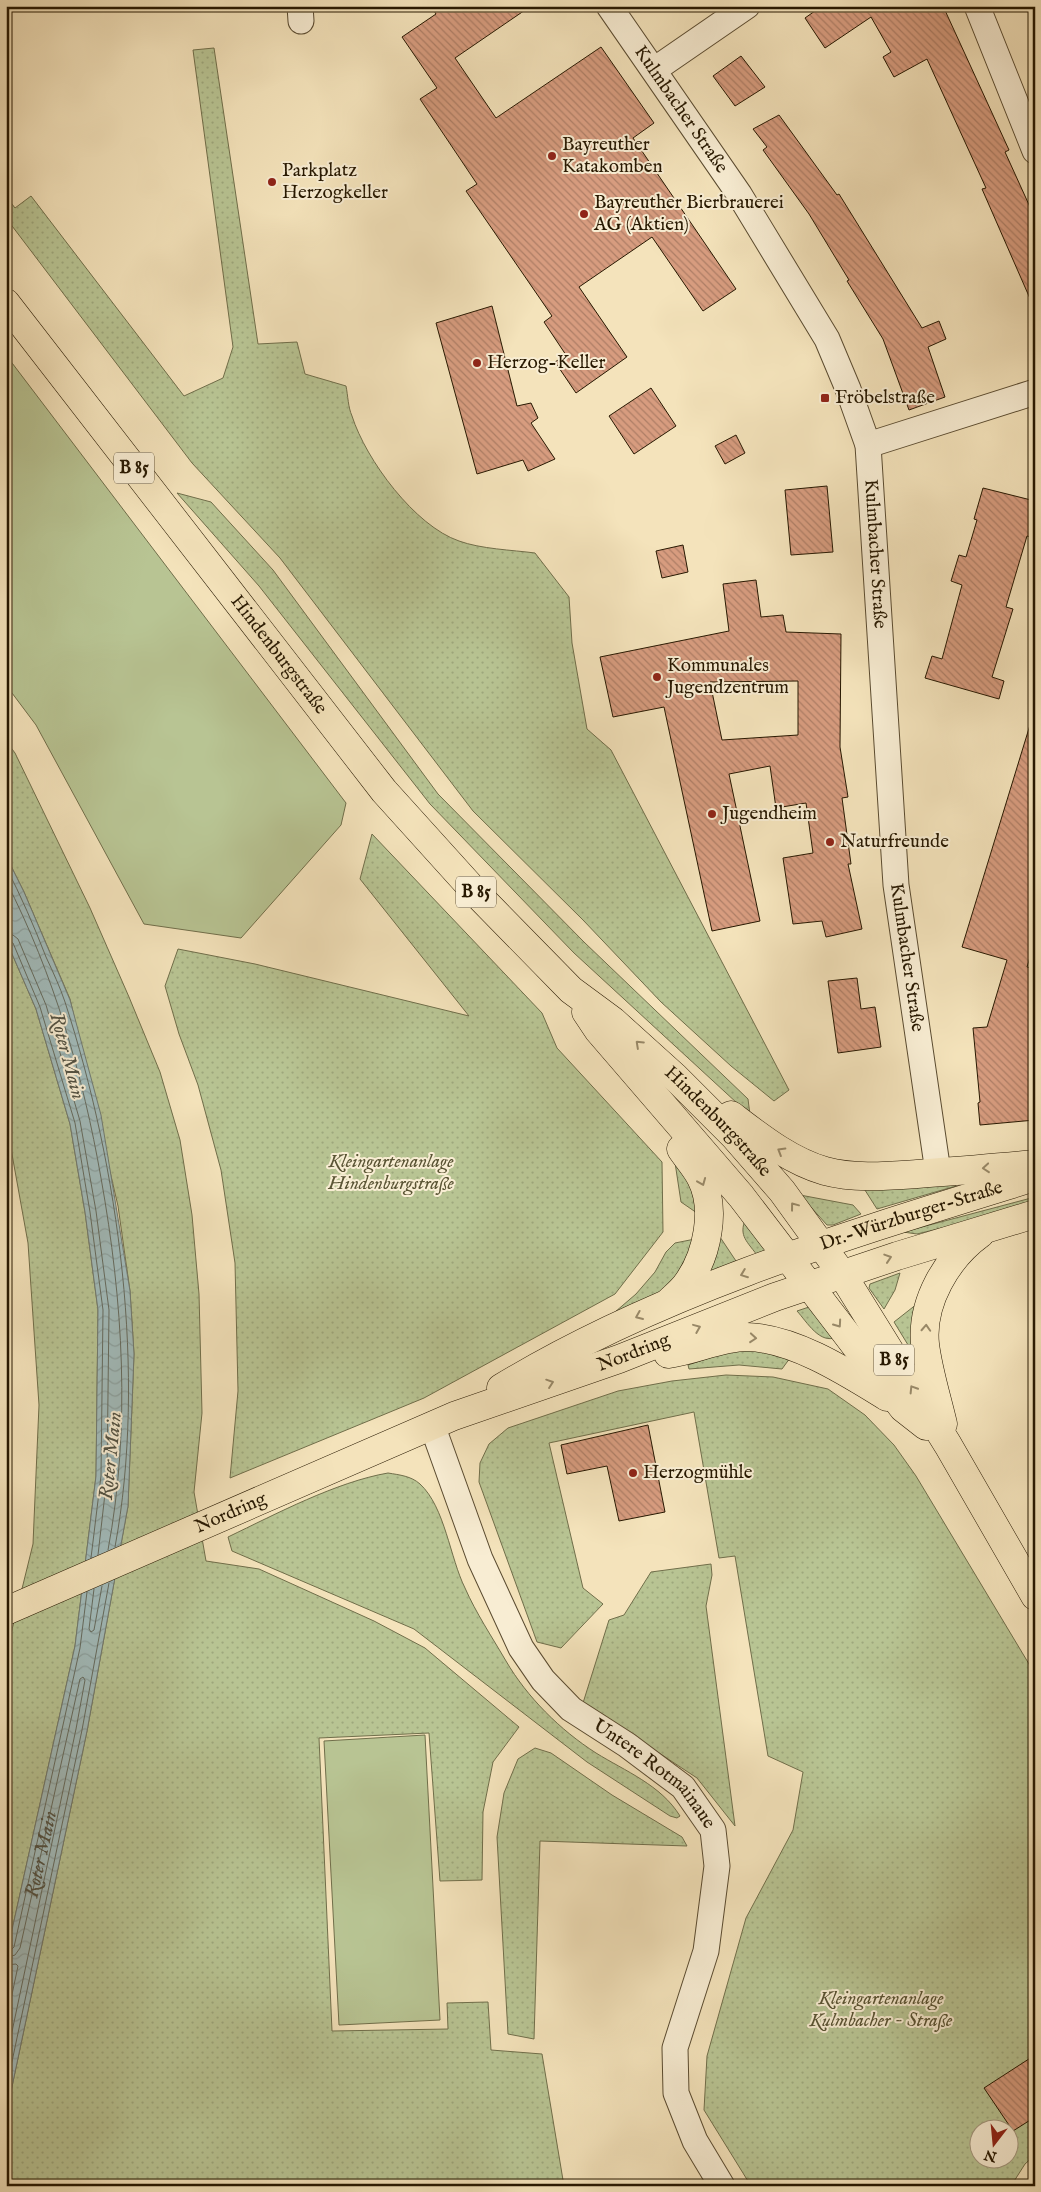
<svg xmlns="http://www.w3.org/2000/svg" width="1041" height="2192" font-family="'IM FELL English',serif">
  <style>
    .grass { fill: url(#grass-dots); stroke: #706e4a; fill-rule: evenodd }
    .park { fill: #b8c493; stroke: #706e4a }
    .water { fill: url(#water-waves); stroke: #707a71 }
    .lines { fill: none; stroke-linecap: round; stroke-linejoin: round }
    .shore { stroke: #646a5e; stroke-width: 1 }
    .building { fill: url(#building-back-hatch); stroke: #271801; fill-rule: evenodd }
    .minor-casing { stroke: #5a4b30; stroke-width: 27 }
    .major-casing { stroke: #271801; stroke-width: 29 }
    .minor { stroke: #f8edd3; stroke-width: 25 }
    .major { stroke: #f4e3bb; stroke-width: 28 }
    .oneway { stroke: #988867 }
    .poi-dot { fill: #8f2418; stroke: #f8edd3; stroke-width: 2 }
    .labels { text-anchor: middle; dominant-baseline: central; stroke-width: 4; stroke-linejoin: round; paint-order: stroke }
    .shield { fill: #f8edd3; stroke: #665840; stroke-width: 1 }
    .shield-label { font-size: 18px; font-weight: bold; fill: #271801 }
    .street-label { font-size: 19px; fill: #271801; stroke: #f8edd3 }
    .poi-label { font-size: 19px; fill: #271801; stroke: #f8edd3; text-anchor: start }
    .park-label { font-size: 19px; font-style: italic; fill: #5a5434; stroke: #f8edd3 }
    .water-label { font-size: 20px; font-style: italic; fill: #525142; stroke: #f8edd3 }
  </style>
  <defs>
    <pattern id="grass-dots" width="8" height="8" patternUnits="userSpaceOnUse" patternTransform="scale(1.25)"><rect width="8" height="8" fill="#b8c493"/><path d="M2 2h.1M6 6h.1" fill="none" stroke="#9ea87d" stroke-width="1.8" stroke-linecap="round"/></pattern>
    <pattern id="water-waves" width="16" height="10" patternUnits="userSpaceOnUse" patternTransform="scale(1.25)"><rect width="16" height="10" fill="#a1bbbb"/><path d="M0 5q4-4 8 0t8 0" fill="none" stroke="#8ba09f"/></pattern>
    <pattern id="building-back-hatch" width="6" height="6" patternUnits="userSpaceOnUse" patternTransform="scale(1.25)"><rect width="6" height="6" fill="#d79c7f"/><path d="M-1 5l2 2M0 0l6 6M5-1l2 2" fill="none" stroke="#ae7e66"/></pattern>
  </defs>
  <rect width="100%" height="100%" fill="#f4e3bb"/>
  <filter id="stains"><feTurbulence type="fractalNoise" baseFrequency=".004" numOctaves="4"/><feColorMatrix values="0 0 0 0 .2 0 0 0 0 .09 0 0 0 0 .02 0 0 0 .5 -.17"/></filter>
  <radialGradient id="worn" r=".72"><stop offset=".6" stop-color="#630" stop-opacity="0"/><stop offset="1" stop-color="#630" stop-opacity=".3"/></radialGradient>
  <g class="grass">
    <path d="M214,48L258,344L297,342L305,374L346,386C348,396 348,407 352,416C366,460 415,526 459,541C481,549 512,550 535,553L569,597L572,643L587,729L611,750L789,1090L774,1101L731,1066L661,1002L583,920L473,811L280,558L192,463L6,218V196L15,208L31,196L184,396L223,378L233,347L193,50Z"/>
    <path d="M177,493L211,502L273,570L438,794L584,942L748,1099L750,1115L574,953L430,804L259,586Z"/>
    <path d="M6,741L15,753L90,908L129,997L160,1072L180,1140L192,1215L199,1294L202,1413L194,1492L206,1561L259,1569L374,1621L425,1648L519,1727L493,1762L483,1812L482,1880L440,1881L429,1733L319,1738L332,2031L448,2029L447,2003L488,2002L491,2050L542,2054L564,2186H6V2115L87,1731L128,1506L134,1354L130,1291L118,1206L70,999L24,892L6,856Z"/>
    <path d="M372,834L542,1013L557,1048L662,1162L663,1232L615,1294L424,1398L230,1478L238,1391L235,1263L221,1170L198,1085L179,1034L165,986L178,949L255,964L469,1016L360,879Z"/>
    <path d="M6,940L36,1009L70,1124L85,1212L98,1310L96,1476L75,1646L6,1957V1654L33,1544L39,1405L28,1243L6,1121Z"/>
    <path d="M674,1156L687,1171L697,1213L681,1202Z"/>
    <path d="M953,1180L956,1186L877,1209L863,1187Z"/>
    <path d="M800,1195L853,1205L861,1214L833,1225H827Z"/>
    <path d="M1035,1197V1205L917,1234L903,1232Z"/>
    <path d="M747,1215L767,1249L757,1255C745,1239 738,1235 747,1215Z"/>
    <path d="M718,1234L736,1261L706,1275Z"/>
    <path d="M695,1239L680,1274L660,1294L614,1318L615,1312L636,1294L655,1272L666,1252L675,1243Z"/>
    <path d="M900,1273L895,1290L884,1309L869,1288L870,1284Z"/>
    <path d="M922,1300L913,1353L894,1322Z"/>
    <path d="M815,1305L837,1337C820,1345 807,1322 797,1311Z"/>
    <path d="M767,1350L790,1358L782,1369L739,1365L689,1369L688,1365L730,1351Z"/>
    <path d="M726,1375L773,1377L828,1389L865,1415L894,1445L916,1476L1035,1674V2155L1025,2164L1011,2186H751L704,2110L707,2056L746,1918L793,1830L803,1772L768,1756L735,1556L719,1558L694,1412L549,1443L583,1588L603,1604L561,1648L537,1642L479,1482L480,1463L489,1444L508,1428L618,1391L672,1381ZM978,2130H1008V2160H978Z"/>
    <path d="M388,1473C400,1475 411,1476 420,1484C445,1507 450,1558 465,1588C476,1613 492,1637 506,1661C527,1697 560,1730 596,1753C625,1771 661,1785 680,1816L677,1818L670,1816L587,1762L414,1629L232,1551L228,1537C276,1514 336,1482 388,1473Z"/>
    <path d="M711,1564L712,1575L706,1606L735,1826L697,1778L583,1703L609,1620L624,1615L651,1572Z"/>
    <path d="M535,1748L551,1753L612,1795L682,1837L687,1846L540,1841L534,2039L508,2034L497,1837L504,1793L518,1759Z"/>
  </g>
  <g class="park">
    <path d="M6,355L346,803L341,825L241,938L144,924L36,725L6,685Z"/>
    <path d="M425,1735L440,2020L339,2025L324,1741Z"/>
  </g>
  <path class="water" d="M6,856L24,892L70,1000L101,1115L130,1291L134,1354L128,1506L87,1731L6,2115V1957L75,1646L96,1476L98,1310L85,1212L70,1124L36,1009L6,940Z"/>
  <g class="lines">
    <g class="shore">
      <path d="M6,867C21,896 34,926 46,957C53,972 60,987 65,1002C119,1168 147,1374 115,1547"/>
      <path d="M6,881C54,975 83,1075 101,1178C123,1301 131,1427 108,1550"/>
      <path d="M6,934L13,935L18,939L46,1005L80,1121L96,1211L109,1310L107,1476L98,1555"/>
      <path d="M6,940L13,943L40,1007L75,1123L90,1212L103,1310L101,1476L91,1558"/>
      <path d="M94,1589L89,1629L91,1632L94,1630L102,1586"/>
      <path d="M6,1951L11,1950L14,1947L80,1648L87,1592"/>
      <path id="s1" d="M6,1958L15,1955L20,1948L80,1679L83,1677L85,1680L76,1729L6,2060"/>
      <path d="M6,1965L16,1964L18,1966L6,2023"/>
      <path d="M6,2090L82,1730L109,1583"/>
    </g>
  </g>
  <g class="building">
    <path d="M431,6H531L455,58L496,118L601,47L654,123L633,138L736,289L703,311L652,237L579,287L627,357L576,393L555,362L566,355L544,322L552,316L466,191L477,184L420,99L437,88L402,37L436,14Z"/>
    <path d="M822,6H943L1009,150L1005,152L1035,218V310L982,189L986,188L927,59L894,77L883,57L891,52L871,17L825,48L805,18Z"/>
    <path d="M741,56L765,87L735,106L713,76Z"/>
    <path d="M779,115L837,195L839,194L922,328L939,321L946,339L928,347L945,397L909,410L883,339L847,281L849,280L809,214L763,150L767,147L753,129Z"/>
    <path d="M492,306L517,406L531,403L538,418L531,423L555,459L528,471L523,460L477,474L436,323Z"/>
    <path d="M651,388L676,426L634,454L609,416Z"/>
    <path d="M736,435L745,453L725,464L715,446Z"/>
    <path d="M827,486L833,552L791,555L785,490Z"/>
    <path d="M983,488L1035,501V538L1027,536L1006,607L1013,609L992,677L1004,681L999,699L925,678L932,656L942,659L962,585L951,581L959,555L966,557L977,520L974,519Z"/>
    <path d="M683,545L688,572L662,578L656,551Z"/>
    <path d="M756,580L761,617L783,615L786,632L841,634L840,747L848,797L842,798L851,864H848L862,929L826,937L822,921L793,924L783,858L813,853L806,803L776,808L770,766L729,774L760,921L712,931L664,707L613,717L600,657L729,631L723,584ZM798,681V735L722,740L710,682Z"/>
    <path d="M1030,725L1035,726V941L1027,967L1035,969V1120L980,1125L978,1103L980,1102L973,1028L987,1027L1007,960L962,947Z"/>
    <path d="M857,978L861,1009L875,1007L881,1047L838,1053L828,981Z"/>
    <path d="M648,1425L665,1512L619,1521L607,1466L567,1474L561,1445Z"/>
    <path d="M1035,2055V2117L1013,2131L984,2088Z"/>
  </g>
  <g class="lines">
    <defs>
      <g id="minor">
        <path d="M300,6L301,21"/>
        <path id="s2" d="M609,6L739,194L827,339L848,389L868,445L896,885L938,1172"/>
        <path d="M977,6L1035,151"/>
        <path d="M654,70L747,6"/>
        <path d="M868,445L1035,392"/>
        <path id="s3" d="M432,1425L480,1559L521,1648L543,1680L571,1709L627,1745L683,1787L713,1830L717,1866L706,1951L675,2048L676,2093L695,2141L722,2186"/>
      </g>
      <g id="major">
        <path id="s4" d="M6,303L384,791L478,895L571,990L613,1021L675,1077L734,1136L782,1191L842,1274L948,1445L1035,1596"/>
        <path d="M586,1012L598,1030L741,1196L903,1408L926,1426"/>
        <path d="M731,1115C760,1137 790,1161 825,1171C855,1179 887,1176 917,1174C956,1171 995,1168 1035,1164"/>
        <path d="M669,1302C675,1296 683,1290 688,1282C707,1255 717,1209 701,1178C696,1168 687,1158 681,1149"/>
        <path d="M668,1354C694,1351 720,1337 747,1337C794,1338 848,1373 887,1397"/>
        <path id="s5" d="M501,1388C664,1289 854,1233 1035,1177"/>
        <path d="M943,1424C937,1398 928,1370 925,1344C921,1302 947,1258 980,1234"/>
        <path id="s6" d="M6,1611L454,1416L619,1359L775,1297L897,1256L1035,1214"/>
      </g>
    </defs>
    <use href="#minor" class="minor-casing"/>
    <use href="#major" class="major-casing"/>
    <use href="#minor" class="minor"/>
    <use href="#major" class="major"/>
  </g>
  <defs><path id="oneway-chevron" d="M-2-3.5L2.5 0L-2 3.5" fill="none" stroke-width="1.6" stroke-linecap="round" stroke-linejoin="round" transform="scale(1.25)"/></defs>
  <g class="oneway">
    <use href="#oneway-chevron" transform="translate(639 1044) rotate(-137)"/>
    <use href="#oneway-chevron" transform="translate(781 1151) rotate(-149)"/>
    <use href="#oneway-chevron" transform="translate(986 1168) rotate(175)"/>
    <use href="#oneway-chevron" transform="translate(702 1182) rotate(68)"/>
    <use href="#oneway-chevron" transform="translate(794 1206) rotate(-127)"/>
    <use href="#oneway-chevron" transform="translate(888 1258) rotate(-18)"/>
    <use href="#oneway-chevron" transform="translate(744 1274) rotate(159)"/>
    <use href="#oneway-chevron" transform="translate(639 1316) rotate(157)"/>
    <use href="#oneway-chevron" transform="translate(838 1324) rotate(55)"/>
    <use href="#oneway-chevron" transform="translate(697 1328) rotate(-22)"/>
    <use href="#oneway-chevron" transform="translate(926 1328) rotate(-87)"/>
    <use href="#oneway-chevron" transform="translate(753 1338) rotate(5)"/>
    <use href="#oneway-chevron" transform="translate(550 1383) rotate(-19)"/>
    <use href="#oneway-chevron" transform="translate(913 1389) rotate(-122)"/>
  </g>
  <g class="poi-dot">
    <circle cx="552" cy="156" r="5"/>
    <circle cx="272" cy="182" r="5"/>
    <circle cx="584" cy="214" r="5"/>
    <circle cx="477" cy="363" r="5"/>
    <rect x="820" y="393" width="10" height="10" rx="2.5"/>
    <circle cx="657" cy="677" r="5"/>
    <circle cx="712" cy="814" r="5"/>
    <circle cx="830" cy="842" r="5"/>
    <circle cx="633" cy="1473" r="5"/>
  </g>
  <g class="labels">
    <g class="shield">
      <rect x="114" y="452.5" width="40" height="31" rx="4"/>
      <rect x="456" y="876.5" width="40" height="31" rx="4"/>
      <rect x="874" y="1344.5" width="40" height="31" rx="4"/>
    </g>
    <g class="shield-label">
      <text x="134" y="468">B 85</text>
      <text x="476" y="892">B 85</text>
      <text x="894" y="1360">B 85</text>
    </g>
    <g class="street-label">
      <text stroke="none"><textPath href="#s2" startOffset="126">Kulmbacher Straße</textPath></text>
      <text stroke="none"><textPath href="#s2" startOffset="621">Kulmbacher Straße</textPath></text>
      <text stroke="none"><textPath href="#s4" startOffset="445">Hindenburgstraße</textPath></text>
      <text stroke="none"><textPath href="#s2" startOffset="1026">Kulmbacher Straße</textPath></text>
      <text stroke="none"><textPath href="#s4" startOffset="1088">Hindenburgstraße</textPath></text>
      <text stroke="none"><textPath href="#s5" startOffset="446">Dr.-Würzburger-Straße</textPath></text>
      <text stroke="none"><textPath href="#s6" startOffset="679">Nordring</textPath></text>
      <text stroke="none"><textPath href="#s6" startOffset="245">Nordring</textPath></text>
      <text stroke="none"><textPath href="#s3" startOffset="426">Untere Rotmainaue</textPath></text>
    </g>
    <g class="poi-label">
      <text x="562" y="145">Bayreuther<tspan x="562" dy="22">Katakomben</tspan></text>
      <text x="282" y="171">Parkplatz<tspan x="282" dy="22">Herzogkeller</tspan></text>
      <text x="594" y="203">Bayreuther Bierbrauerei<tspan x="594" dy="22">AG (Aktien)</tspan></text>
      <text x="487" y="363">Herzog-Keller</text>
      <text x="835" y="398">Fröbelstraße</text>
      <text x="667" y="666">Kommunales<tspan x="667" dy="22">Jugendzentrum</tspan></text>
      <text x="722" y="814">Jugendheim</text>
      <text x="840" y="842">Naturfreunde</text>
      <text x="643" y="1473">Herzogmühle</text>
    </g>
    <g class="park-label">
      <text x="391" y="1162">Kleingartenanlage<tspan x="391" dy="22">Hindenburgstraße</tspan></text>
      <text x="881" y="1999">Kleingartenanlage<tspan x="881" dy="22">Kulmbacher - Straße</tspan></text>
    </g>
    <g class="water-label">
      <text transform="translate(67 1056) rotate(75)">Roter Main</text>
      <text transform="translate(111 1456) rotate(-84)">Roter Main</text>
      <text stroke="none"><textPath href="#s1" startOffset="114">Roter Main</textPath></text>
    </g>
  </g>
  <rect width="1041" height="2192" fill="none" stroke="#f4e3bb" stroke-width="25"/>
  <rect x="8" y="8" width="1026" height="2177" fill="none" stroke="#271801" stroke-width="2.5"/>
  <rect x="12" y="12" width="1016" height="2167" fill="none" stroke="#271801"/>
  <g transform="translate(994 2144) rotate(196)"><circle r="24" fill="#f8edd3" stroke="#a4987f"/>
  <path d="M0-4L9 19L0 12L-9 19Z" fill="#8f2418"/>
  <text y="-8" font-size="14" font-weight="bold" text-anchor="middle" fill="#271801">N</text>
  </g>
  <rect width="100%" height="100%" filter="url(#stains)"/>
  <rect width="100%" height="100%" fill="url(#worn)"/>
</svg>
